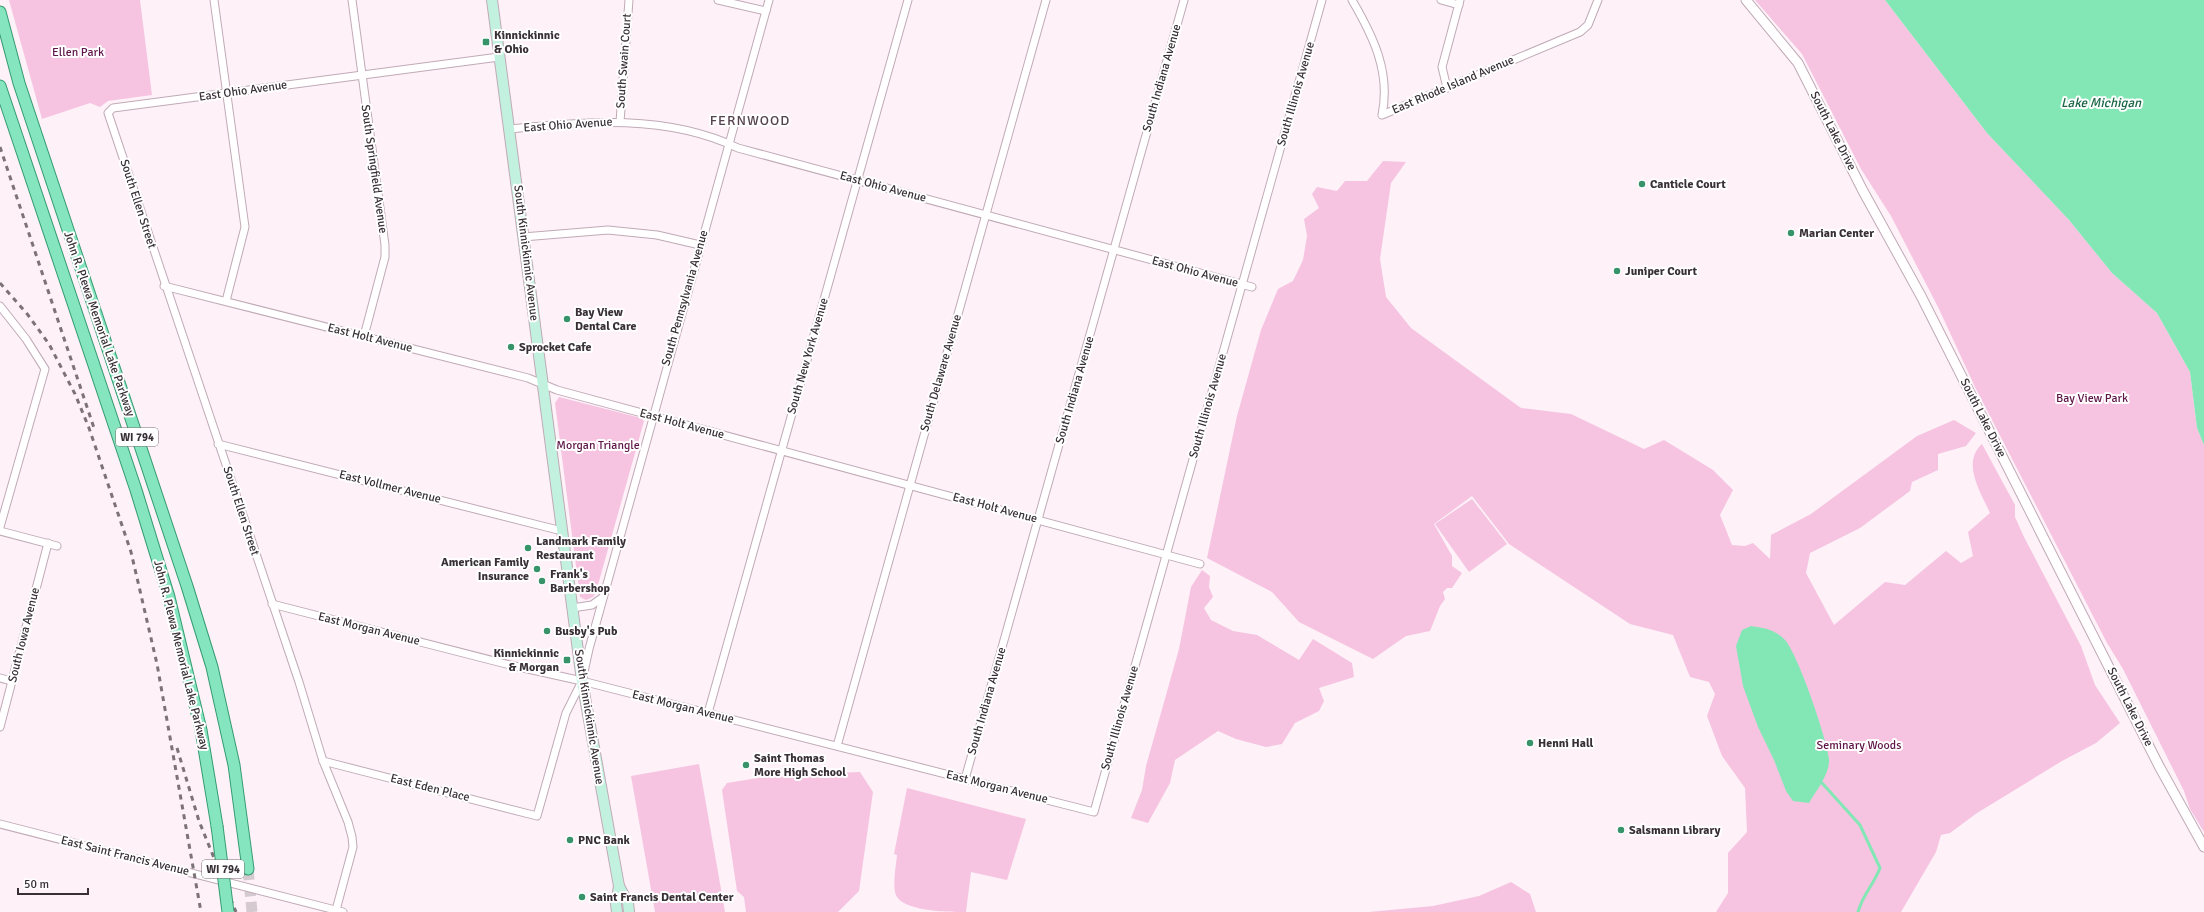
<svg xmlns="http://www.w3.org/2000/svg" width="2204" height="912" font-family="Signika,sans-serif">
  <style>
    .green { fill: #f6c4e1 }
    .water { fill: #82e7b5 }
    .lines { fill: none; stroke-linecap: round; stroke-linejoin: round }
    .stream { stroke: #82e7b5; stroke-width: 3 }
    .primary-tunnel { stroke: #d6cad1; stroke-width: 11; stroke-dasharray: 11 5.5; stroke-linecap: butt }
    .minor-casing { stroke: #c0aab6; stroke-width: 9 }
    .tertiary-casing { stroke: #c0aab6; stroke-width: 11 }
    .secondary-casing { stroke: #c0aab6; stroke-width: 12 }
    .primary-casing { stroke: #359b72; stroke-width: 13 }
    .minor { stroke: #fff; stroke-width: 7 }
    .tertiary { stroke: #fff; stroke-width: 9 }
    .secondary { stroke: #c2f2df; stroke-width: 10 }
    .primary { stroke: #85e5be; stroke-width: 11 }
    .rail { stroke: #7c7378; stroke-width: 3; stroke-dasharray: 5 5; stroke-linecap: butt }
    .primary-bridge-casing { stroke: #359b72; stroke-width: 13; stroke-linecap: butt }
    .primary-bridge { stroke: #85e5be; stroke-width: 11 }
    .poi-dot { fill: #379369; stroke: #fff; stroke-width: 1.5 }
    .labels { text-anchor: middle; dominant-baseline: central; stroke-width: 4; stroke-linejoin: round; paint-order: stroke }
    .shield { fill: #fff; stroke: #746e72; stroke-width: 1 }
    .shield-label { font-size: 11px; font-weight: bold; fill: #383035 }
    .poi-label { font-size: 12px; font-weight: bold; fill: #383035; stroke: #fff; text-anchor: start }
    .park-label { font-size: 12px; fill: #5e1547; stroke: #fff }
    .street-label { font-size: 12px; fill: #383035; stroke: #fff }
    .water-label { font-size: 13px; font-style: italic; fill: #1b6646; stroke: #fff }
    .quarter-label { font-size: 14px; letter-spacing: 1px; fill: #55434d; stroke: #fff }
  </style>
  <rect width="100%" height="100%" fill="#fef1f8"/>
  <g class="green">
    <path d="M9,0H140L152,95L108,101L100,107L90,103L42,119Z"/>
    <path d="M1755,0H1885L1987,133L2069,220L2112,273L2157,313L2190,372L2197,428L2204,445V832L2190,809L2184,791L2123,669L2107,643L1975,387L1939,309L1891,216L1861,169L1802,54Z"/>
    <path d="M1383,161L1406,162L1391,183L1380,259L1386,297L1411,328L1521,408L1571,414L1644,449L1664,440L1713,470L1733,490L1720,515L1732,545L1745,546L1753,543L1770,559L1771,535L1811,514L1917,436L1954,420L1976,433L1966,446L1938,454V470L1912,482L1910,491L1860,528L1810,553L1806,573L1834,625L1885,582L1905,585L1946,551L1961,563L1973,556L1968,532L1990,513C1981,493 1961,463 1982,444L2015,505V517L2024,537L2081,646L2095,685L2120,723L2096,743L2062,761L1977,813L1950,833L1941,835L1936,852L1901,912H1716L1728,893V853L1747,832L1745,788L1722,756L1707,716L1715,694L1709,682L1690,677L1673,635L1630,624L1509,544L1472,496L1434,524L1452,556V566L1462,573L1452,588H1447L1443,592L1445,599L1440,606L1430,631L1406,636L1373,659L1299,622L1272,592L1207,558L1237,416L1261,330L1278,289L1293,281L1303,260L1307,236L1304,219L1319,208L1312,194L1317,187L1337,191L1345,181H1367Z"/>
    <path d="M559,397L641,418L644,421L596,592L593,597L586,600L580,597L555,403Z"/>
    <path d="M1472,499L1507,544L1469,572L1435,524Z"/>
    <path d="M1202,570L1210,576L1209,587L1213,597L1204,608L1211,620L1233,631L1257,635L1299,660L1313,639L1352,663L1354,677L1319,688L1324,701L1319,711L1295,723L1282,744L1266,747L1236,739L1218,731L1175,760L1170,783L1148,823L1131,818L1142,790L1146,766L1179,649L1191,587Z"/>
    <path d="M699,764L725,912H655L631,776Z"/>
    <path d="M860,772L873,792L859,891L838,912H746L744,897L737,891L722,790L727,783L776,775Z"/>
    <path d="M907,788L1026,819L1007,880L971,872L966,912C950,912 898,912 895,892C893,881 896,866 897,855L894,854Z"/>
    <path d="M1511,882L1530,894L1536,912H1369L1433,906L1479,896Z"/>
  </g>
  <g class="water">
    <path d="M1885,0H2204V445L2197,428L2190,372L2157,313L2112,273L2069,220L1987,133Z"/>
    <path d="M1751,626C1764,628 1774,629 1784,639C1797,651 1827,739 1829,759C1830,774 1816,791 1809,803L1793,801L1786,791L1774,760L1758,727L1743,686L1736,646L1742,630Z"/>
  </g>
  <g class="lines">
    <path class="stream" d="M1822,783L1860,825L1880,868C1873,886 1863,894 1858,912"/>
    <path class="primary-tunnel" d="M248,869L252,912"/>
    <defs>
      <g id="minor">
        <path d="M214,0L245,227L226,301"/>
        <path d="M352,0L385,245V257L364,336"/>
        <path d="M718,0L766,11"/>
        <path d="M1352,0C1373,36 1391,72 1382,115L1580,32L1588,25L1598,0"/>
        <path d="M1441,0L1459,5"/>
        <path d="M1447,88L1442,67L1460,0"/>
        <path d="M620,122L629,0"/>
        <path d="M510,129C586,121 667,114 738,148L1252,287"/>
        <path d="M523,237L608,230L657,235L700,245"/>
        <path d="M164,286L528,378L557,390L1200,564"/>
        <path d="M0,306L26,339L45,369L0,527"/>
        <path d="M218,444L562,531"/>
        <path d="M0,531L57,546"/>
        <path d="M272,604L510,665L582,681L1094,812L1322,0"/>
        <path d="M572,608L592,605L603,597"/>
        <path d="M0,678L12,681"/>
        <path d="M708,713L908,0"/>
        <path d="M0,727L48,543"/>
        <path d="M837,746L1046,0"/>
        <path d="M323,761L537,816L566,713L582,681L589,649L769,0"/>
        <path d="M965,779L1184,0"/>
        <path d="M0,824L343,912"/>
        <path d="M336,910L353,847L352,837L348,822L323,761L299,682L108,113L113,108L499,57"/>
      </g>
      <path id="tertiary" d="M1746,0L1798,63L1863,191L1921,296L2159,766L2204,847"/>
      <g id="secondary">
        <path d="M492,0L582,681L619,886L628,903L629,912"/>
        <path d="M617,912L616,904L619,886"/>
      </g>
      <g id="primary">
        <path d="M0,12L19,83L187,586L212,667L234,765L248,869"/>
        <path d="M0,86L136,490L169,597L201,730L217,826"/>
      </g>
    </defs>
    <use href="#minor" class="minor-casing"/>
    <use href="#tertiary" class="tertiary-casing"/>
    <use href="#secondary" class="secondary-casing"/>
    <use href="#primary" class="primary-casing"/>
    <use href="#minor" class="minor"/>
    <use href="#tertiary" class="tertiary"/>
    <use href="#secondary" class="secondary"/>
    <use href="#primary" class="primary"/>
    <g class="rail">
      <path d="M0,147L94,428"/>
      <path d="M0,283L28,315L49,344L75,394L89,428L131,552L157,664L201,912"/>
      <path d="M177,748L199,821L236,912"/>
    </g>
    <defs>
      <path id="primary-bridge" d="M217,826L228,912"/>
    </defs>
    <use href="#primary-bridge" class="primary-bridge-casing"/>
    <use href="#primary-bridge" class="primary-bridge"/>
  </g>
  <g class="poi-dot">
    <rect x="482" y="38" width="8" height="8" rx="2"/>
    <circle cx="1642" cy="184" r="4"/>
    <circle cx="1791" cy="233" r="4"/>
    <circle cx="1617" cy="271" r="4"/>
    <circle cx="567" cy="319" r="4"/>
    <circle cx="511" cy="347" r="4"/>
    <circle cx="528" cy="548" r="4"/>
    <circle cx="537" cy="569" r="4"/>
    <circle cx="542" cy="581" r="4"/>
    <circle cx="547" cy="631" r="4"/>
    <rect x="563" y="656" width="8" height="8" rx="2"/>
    <circle cx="1530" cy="743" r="4"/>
    <circle cx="746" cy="765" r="4"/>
    <circle cx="1621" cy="830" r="4"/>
    <circle cx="570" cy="840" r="4"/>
    <circle cx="582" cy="897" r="4"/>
  </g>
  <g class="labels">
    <g class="shield">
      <rect x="116" y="428" width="42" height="18" rx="3"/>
      <rect x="202" y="860" width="42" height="18" rx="3"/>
    </g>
    <g class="shield-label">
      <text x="137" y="437">WI 794</text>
      <text x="223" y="869">WI 794</text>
    </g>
    <g class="poi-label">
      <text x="494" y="35">Kinnickinnic<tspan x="494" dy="14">&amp; Ohio</tspan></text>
      <text x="1650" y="184">Canticle Court</text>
      <text x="1799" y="233">Marian Center</text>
      <text x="1625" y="271">Juniper Court</text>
      <text x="575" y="312">Bay View<tspan x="575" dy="14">Dental Care</tspan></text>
      <text x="519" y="347">Sprocket Cafe</text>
      <text x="536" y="541">Landmark Family<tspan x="536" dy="14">Restaurant</tspan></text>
      <text x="529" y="562" text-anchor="end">American Family<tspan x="529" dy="14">Insurance</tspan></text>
      <text x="550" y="574">Frank's<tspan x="550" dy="14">Barbershop</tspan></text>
      <text x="555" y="631">Busby's Pub</text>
      <text x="559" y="653" text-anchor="end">Kinnickinnic<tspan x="559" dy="14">&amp; Morgan</tspan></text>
      <text x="1538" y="743">Henni Hall</text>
      <text x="754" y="758">Saint Thomas<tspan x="754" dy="14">More High School</tspan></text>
      <text x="1629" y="830">Salsmann Library</text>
      <text x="578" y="840">PNC Bank</text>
      <text x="590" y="897">Saint Francis Dental Center</text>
    </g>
    <g class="park-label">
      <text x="78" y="52">Ellen Park</text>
      <text x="2092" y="398">Bay View Park</text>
      <text x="598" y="445">Morgan Triangle</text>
      <text x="1859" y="745">Seminary Woods</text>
    </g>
    <g class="street-label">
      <text transform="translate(624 61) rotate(-86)">South Swain Court</text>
      <text transform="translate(1162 78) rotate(-74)">South Indiana Avenue</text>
      <text transform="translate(1453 85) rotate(-23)">East Rhode Island Avenue</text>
      <text transform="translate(243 91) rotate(-8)">East Ohio Avenue</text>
      <text transform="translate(1296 94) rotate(-74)">South Illinois Avenue</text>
      <text transform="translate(568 125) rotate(-4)">East Ohio Avenue</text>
      <text transform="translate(1833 131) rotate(63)">South Lake Drive</text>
      <text transform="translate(374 169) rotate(82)">South Springfield Avenue</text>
      <text transform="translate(883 187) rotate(15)">East Ohio Avenue</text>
      <text transform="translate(138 204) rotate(72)">South Ellen Street</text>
      <text transform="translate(526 253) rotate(83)">South Kinnickinnic Avenue</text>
      <text transform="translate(1195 272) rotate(15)">East Ohio Avenue</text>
      <text transform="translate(685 298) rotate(-74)">South Pennsylvania Avenue</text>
      <text transform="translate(99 324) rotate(71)">John R. Plewa Memorial Lake Parkway</text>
      <text transform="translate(370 338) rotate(14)">East Holt Avenue</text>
      <text transform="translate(808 356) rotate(-74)">South New York Avenue</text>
      <text transform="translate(941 373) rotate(-74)">South Delaware Avenue</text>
      <text transform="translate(1075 390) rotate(-74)">South Indiana Avenue</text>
      <text transform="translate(1208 406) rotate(-74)">South Illinois Avenue</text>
      <text transform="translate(1983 418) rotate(63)">South Lake Drive</text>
      <text transform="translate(682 424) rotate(15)">East Holt Avenue</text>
      <text transform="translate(390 487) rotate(14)">East Vollmer Avenue</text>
      <text transform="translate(995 508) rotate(15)">East Holt Avenue</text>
      <text transform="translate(241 511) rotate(72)">South Ellen Street</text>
      <text transform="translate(369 629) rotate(14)">East Morgan Avenue</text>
      <text transform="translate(24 635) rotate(-76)">South Iowa Avenue</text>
      <text transform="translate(181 655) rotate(76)">John R. Plewa Memorial Lake Parkway</text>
      <text transform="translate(987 701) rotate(-74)">South Indiana Avenue</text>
      <text transform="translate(683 707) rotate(14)">East Morgan Avenue</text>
      <text transform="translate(2130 707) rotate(63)">South Lake Drive</text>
      <text transform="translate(589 717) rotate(81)">South Kinnickinnic Avenue</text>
      <text transform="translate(1120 718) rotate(-74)">South Illinois Avenue</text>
      <text transform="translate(997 787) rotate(14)">East Morgan Avenue</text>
      <text transform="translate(430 788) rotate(14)">East Eden Place</text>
      <text transform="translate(125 856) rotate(14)">East Saint Francis Avenue</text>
    </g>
    <g class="water-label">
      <text x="2101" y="103">Lake Michigan</text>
    </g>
    <g class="quarter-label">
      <text x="750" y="120">FERNWOOD</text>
    </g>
  </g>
  <path d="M18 888v6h70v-6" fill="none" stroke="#383035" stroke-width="2"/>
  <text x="24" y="888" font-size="12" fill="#383035" stroke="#ffffff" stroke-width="3" paint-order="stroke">50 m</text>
</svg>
